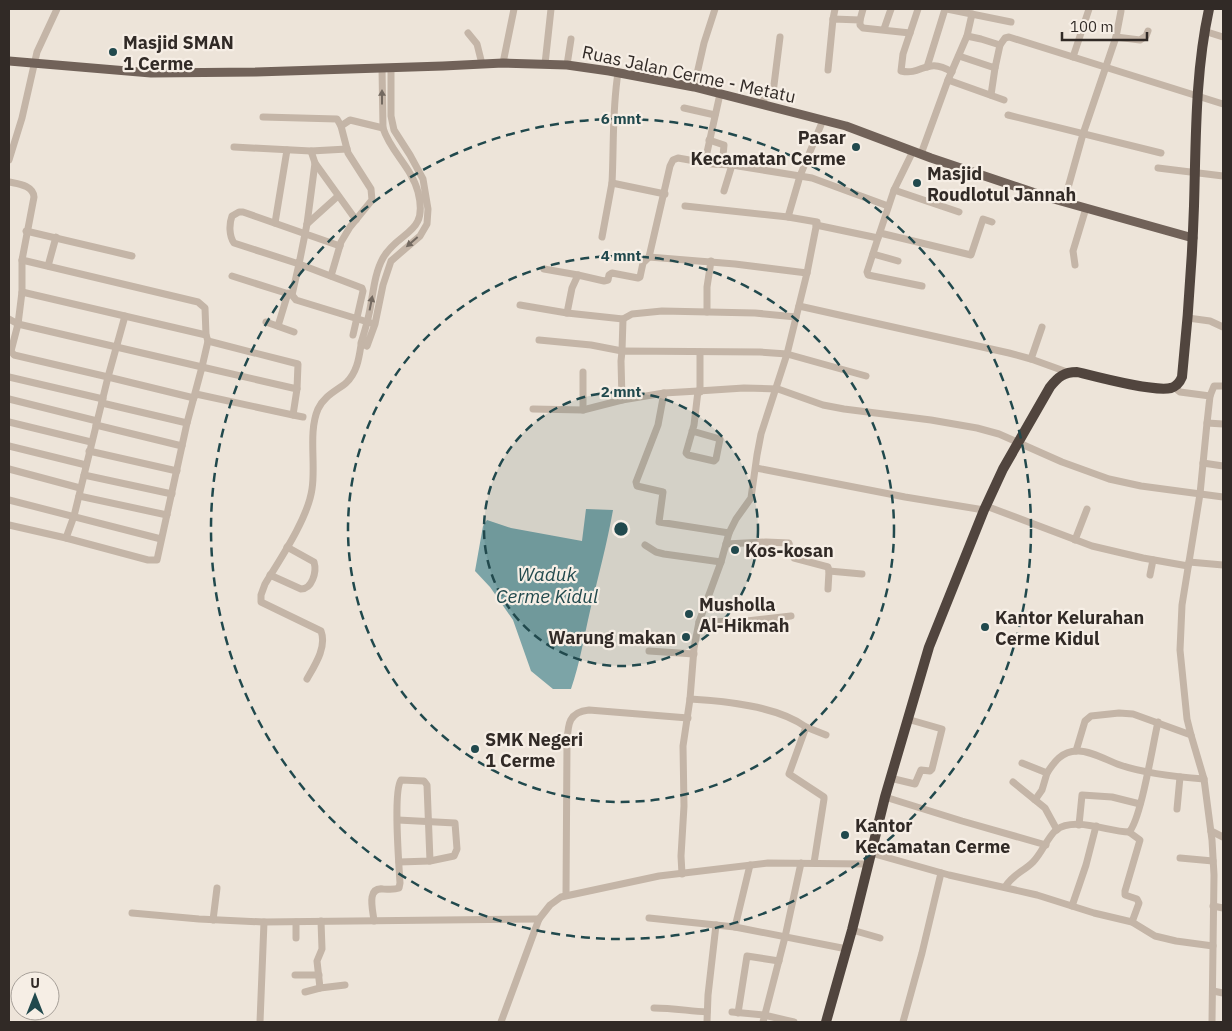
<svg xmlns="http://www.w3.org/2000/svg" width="1232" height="1031" font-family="'IBM Plex Sans',sans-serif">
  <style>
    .water { fill: #7ca4a7 }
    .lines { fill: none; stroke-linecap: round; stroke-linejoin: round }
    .minor { stroke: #c4b5a7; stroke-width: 7 }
    .major { stroke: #716259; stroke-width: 9 }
    .highway { stroke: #51453e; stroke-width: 10 }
    .oneway { fill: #736960 }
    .ring { fill: none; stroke: #21494d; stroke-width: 2.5; stroke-dasharray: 9 6 }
    .poi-dot { fill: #21494d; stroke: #f6eee5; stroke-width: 2 }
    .labels { text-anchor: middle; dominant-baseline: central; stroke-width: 4.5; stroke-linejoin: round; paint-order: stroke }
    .poi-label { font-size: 18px; font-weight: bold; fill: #312a26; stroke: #f6eee5; text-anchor: start }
    .street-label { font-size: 18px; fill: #312a26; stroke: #f6eee5 }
    .water-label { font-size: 19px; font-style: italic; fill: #21494d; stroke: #f6eee5 }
    .centre { fill: #21494d; stroke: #f6eee5; stroke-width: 2.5 }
    .ring-label { font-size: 15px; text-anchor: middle; font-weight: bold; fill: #21494d; stroke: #f6eee5; stroke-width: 4.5; stroke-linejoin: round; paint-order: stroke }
  </style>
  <rect width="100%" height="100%" fill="#ede4d9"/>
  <path class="water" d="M586,509L613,510C607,544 598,577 590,611C584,637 580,663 571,689H553L531,671L513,620L490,587L475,571L483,526L487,520L511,528L582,541Z"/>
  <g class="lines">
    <g class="minor">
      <path d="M918,9L903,54L901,71C923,76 926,56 952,72"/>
      <path d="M947,9L1011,22"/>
      <path d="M833,19L835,9"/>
      <path d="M860,20L863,9"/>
      <path d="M884,29L891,9"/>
      <path d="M1204,31L1223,37"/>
      <path d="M468,33L477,44L482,64"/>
      <path d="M967,36L981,39L1000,45L1005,38L1009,37L1223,104"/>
      <path d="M1116,37L1140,40L1146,36L1148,31"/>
      <path d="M959,56L995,68L1000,45"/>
      <path d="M1073,57L1089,9"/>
      <path d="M503,63L514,9"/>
      <path d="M545,64L551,9"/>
      <path d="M567,65L571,39"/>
      <path d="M927,67L945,9"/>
      <path d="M382,68L383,128C390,151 412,168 418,192C429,235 399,230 383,258C374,274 373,296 369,314C367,324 364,333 361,343L367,346L375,324L383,285L391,261L420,236L427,224L428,209L423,179L410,155L394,130L391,116V68"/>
      <path d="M828,70L833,19L860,20V25L863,28L910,33"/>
      <path d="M948,80L1004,100"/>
      <path d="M694,87L704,43L715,9"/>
      <path d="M991,95L995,68"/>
      <path d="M762,104L765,97L770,96L773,93L780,37"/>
      <path d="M684,108L715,115"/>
      <path d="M1008,115L1161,153"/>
      <path d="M263,117L337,119L341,126"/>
      <path d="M709,140L724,145L723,156"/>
      <path d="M234,147L311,151"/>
      <path d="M921,154L948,80L967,36L972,14"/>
      <path d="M706,157L720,94"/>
      <path d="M9,160L22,118L37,52L57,9"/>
      <path d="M315,163L356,220"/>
      <path d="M1158,168L1223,176"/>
      <path d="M9,182C18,184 33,185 34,197L22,260V292L18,324L11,351L14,355L108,377L74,516L66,538"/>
      <path d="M612,183C614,146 612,110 618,73"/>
      <path d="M894,190L959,212"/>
      <path d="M724,191L732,165"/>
      <path d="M1064,202L1083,134L1116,37L1121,11"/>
      <path d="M788,217L800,176L823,120"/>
      <path d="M275,223L287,150"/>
      <path d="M307,224L338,196"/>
      <path d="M816,225L878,238L894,190L913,151"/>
      <path d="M26,231L132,256"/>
      <path d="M880,233L971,255L983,219L992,222"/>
      <path d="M602,237L612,183L665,194"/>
      <path d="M878,238L867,272L868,275L922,286"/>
      <path d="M340,246L243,212H239L232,216C229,224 229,236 234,243L299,264L307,224L315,163L311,151L347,149"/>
      <path d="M873,254L898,261"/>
      <path d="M649,257L670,166L673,160L678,158L712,164L732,165L812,178L888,206"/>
      <path d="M22,260L198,302L205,308L206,335"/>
      <path d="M1075,265L1073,251L1086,208"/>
      <path d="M48,266L56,237"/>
      <path d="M544,269L578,275"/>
      <path d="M232,276L292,295"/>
      <path d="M331,276L341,242L350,227L372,200L371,189L348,153L341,126L350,120L383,128"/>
      <path d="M520,305L567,313"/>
      <path d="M799,306L1009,353L1031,359L1067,372"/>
      <path d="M707,312V287L711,261"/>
      <path d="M125,316L108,377L194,398"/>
      <path d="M796,317L755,313L662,311L632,314L623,319L567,313L572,288L578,275L604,281L608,280L609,275L612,273L638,278L640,277L643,263L649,257L735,264L807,273"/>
      <path d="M1188,318L1210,321L1223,327"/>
      <path d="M9,319L18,324L202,367L208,341L206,335L22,292"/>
      <path d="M266,322L294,332"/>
      <path d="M278,326L288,293"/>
      <path d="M353,335L363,291L362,288L299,264L292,295L296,300L371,323"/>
      <path d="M539,340L591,345L622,351L623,319"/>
      <path d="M700,352V392"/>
      <path d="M1031,359L1042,327"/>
      <path d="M583,372V410"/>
      <path d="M9,377L103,399"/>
      <path d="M1174,387L1180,392L1210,396L1207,423"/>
      <path d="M698,391L744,388L778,389L823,405L844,409L931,420L977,428L999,434L1062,462L1109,479L1141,486L1223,497"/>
      <path d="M664,393L698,391L694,425L686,453L688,455L714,461L716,459L720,439L692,431"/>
      <path d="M196,394L293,415L297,389"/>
      <path d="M1210,396L1214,386H1223"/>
      <path d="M9,399L97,421"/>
      <path d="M622,400L621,361L622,351L760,352L787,354L866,376"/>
      <path d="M102,403L187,423"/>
      <path d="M533,409L583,410L622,400L664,393L658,425L636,482L637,486L663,492L659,522L729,533"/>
      <path d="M293,415L303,417"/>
      <path d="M9,422L91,442"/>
      <path d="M96,425L182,446"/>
      <path d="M9,446L86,465"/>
      <path d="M89,451L177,471"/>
      <path d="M1203,463L1223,466"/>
      <path d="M756,468L905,497L984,510"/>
      <path d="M9,469L80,488"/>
      <path d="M84,475L172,494"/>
      <path d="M79,496L167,515"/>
      <path d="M9,500L161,539"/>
      <path d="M986,506L1092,546L1143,558L1188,566"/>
      <path d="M9,525L66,538L148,560H157L187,423L202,367L297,389L298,364L208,341"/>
      <path d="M1075,540L1087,509"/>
      <path d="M726,544L766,542L789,543L792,555L794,558L828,567L829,571L828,589"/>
      <path d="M645,545L656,552L664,554L721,562"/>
      <path d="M1189,562L1223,565"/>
      <path d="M829,571L862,574"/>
      <path d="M270,575L301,589C312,589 317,572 314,562L287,547"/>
      <path d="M1150,575L1153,560"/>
      <path d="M699,622L747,621L791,616"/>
      <path d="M649,651L694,654"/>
      <path d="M307,679C315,665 327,647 321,631L261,602V595L265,584C281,558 308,518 312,489C316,464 308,432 318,409C324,396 336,391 346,383C357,373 359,358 361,345"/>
      <path d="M690,699C726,701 777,706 806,727L789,774L824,797V799L814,863"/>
      <path d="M806,727L826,735"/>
      <path d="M1191,735L1187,719L1180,650L1182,605L1200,494L1207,423L1223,424"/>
      <path d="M1076,751L1085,721L1091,716L1119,713L1133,714L1191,735L1204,779L1212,840L1214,875L1212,1022"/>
      <path d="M1022,763L1047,773L1042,790L1035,800"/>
      <path d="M1047,773C1054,762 1062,751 1077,751C1090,750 1108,761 1120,765C1146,774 1177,777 1204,779"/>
      <path d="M890,778L915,784L921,770L930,771L932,769L942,729L907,719"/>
      <path d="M1013,782L1045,808L1057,830"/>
      <path d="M885,797L962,821L1046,845"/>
      <path d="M1177,809L1180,777"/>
      <path d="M398,820L455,823L457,849L454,856L430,861L399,862"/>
      <path d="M1079,825L1082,795L1112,797L1140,804"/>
      <path d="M1211,831L1223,837"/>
      <path d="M1129,832L1140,840L1125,891V895L1137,899L1139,903L1132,922"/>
      <path d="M871,853L949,875L1037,895L1094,913L1132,922L1155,936L1176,941L1213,946"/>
      <path d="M1180,858L1213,861"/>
      <path d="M682,874L681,856L684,806L683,746L690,699L694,648L699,622L721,562L729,533L736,519L751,498L757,455L761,434L787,354L807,273L817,222L788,217L685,206"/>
      <path d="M1005,887C1013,874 1023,872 1033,862C1042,853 1047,838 1056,830C1075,816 1108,832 1129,832C1141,820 1153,743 1158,722"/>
      <path d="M566,895L567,743C568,725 568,712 589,710L688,718"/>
      <path d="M1072,906L1086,865L1096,826"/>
      <path d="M1213,906L1223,908"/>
      <path d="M132,913L199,919L264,922L539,919"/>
      <path d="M649,918L735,927L847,949"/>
      <path d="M213,920L217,888"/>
      <path d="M321,921L322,949L317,961L320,988L345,985"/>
      <path d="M374,921C373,910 366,887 383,889C389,889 394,890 399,888L400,883C399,865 393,791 401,780L424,781L427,785L430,861"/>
      <path d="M296,922V938"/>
      <path d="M735,927L750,865"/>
      <path d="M852,930L880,938"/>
      <path d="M295,975H319"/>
      <path d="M1213,991L1223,993"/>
      <path d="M305,992L320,988"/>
      <path d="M654,1008C672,1008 689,1011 707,1012"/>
      <path d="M732,1012L764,1015L794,1022"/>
      <path d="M738,1013L747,956L779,961"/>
      <path d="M260,1022L264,922"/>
      <path d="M501,1022L539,919L550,905L561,897L659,876L768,863L867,864"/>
      <path d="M707,1022L708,995L716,925"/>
      <path d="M763,1022L785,937L801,863"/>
      <path d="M903,1022L922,953L941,873"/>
    </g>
    <path class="major" d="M9,61L151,73L256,72L443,66L503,63L567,65L609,71L694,87L846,126L931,158L1050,198L1193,238"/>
    <path class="highway" d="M826,1022L852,930L885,797L929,647L984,510L1003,469L1050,387C1058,377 1064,372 1077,372C1097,377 1153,392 1171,388C1177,386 1180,382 1182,377C1188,320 1192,263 1194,206C1196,140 1195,73 1209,9"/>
  </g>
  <defs><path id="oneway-solid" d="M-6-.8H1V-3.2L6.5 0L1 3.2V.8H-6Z" transform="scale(1.25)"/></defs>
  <g class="oneway">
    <use href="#oneway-solid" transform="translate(382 97) rotate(-90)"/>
    <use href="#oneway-solid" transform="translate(412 242) rotate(139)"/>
    <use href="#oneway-solid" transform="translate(371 303) rotate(-79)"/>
  </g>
  <circle cx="621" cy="529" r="137" fill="#21494d" fill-opacity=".12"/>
  <g class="ring">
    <circle cx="621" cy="529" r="137"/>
    <circle cx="621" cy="529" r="273"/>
    <circle cx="621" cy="529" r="410"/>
  </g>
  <g class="poi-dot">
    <circle cx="113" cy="52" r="5"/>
    <circle cx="856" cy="147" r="5"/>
    <circle cx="917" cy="183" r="5"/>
    <circle cx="735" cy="550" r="5"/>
    <circle cx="689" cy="614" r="5"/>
    <circle cx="985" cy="627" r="5"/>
    <circle cx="686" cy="637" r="5"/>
    <circle cx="475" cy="749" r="5"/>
    <circle cx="845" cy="835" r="5"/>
  </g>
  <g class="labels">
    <g class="poi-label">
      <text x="123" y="42">Masjid SMAN<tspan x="123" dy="21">1 Cerme</tspan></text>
      <text x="846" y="137" text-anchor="end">Pasar<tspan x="846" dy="21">Kecamatan Cerme</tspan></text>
      <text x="927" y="173">Masjid<tspan x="927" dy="21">Roudlotul Jannah</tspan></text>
      <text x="745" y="550">Kos-kosan</text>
      <text x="699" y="604">Musholla<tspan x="699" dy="21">Al-Hikmah</tspan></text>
      <text x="995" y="617">Kantor Kelurahan<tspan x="995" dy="21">Cerme Kidul</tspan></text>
      <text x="676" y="637" text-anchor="end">Warung makan</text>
      <text x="485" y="739">SMK Negeri<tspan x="485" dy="21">1 Cerme</tspan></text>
      <text x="855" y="825">Kantor<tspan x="855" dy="21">Kecamatan Cerme</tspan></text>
    </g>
    <g class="street-label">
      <text transform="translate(689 74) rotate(12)">Ruas Jalan Cerme - Metatu</text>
    </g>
    <g class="water-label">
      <text x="547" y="574">Waduk<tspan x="547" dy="22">Cerme Kidul</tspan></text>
    </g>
  </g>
  <circle cx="621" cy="529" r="8" class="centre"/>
  <g class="ring-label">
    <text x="621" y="124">6 mnt</text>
    <text x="621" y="261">4 mnt</text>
    <text x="621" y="397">2 mnt</text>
  </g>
  <rect width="1232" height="1031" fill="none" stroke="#312a26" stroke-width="20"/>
  <g transform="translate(35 996)"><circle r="24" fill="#f6eee5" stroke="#a7a099"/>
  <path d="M0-4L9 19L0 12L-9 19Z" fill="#21494d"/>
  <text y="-8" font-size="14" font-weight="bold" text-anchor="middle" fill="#312a26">U</text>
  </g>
  <path d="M1062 32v8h85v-8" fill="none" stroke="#312a26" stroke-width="2.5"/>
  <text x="1070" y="32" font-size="15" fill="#312a26" stroke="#f6eee5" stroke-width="4" paint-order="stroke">100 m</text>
</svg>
